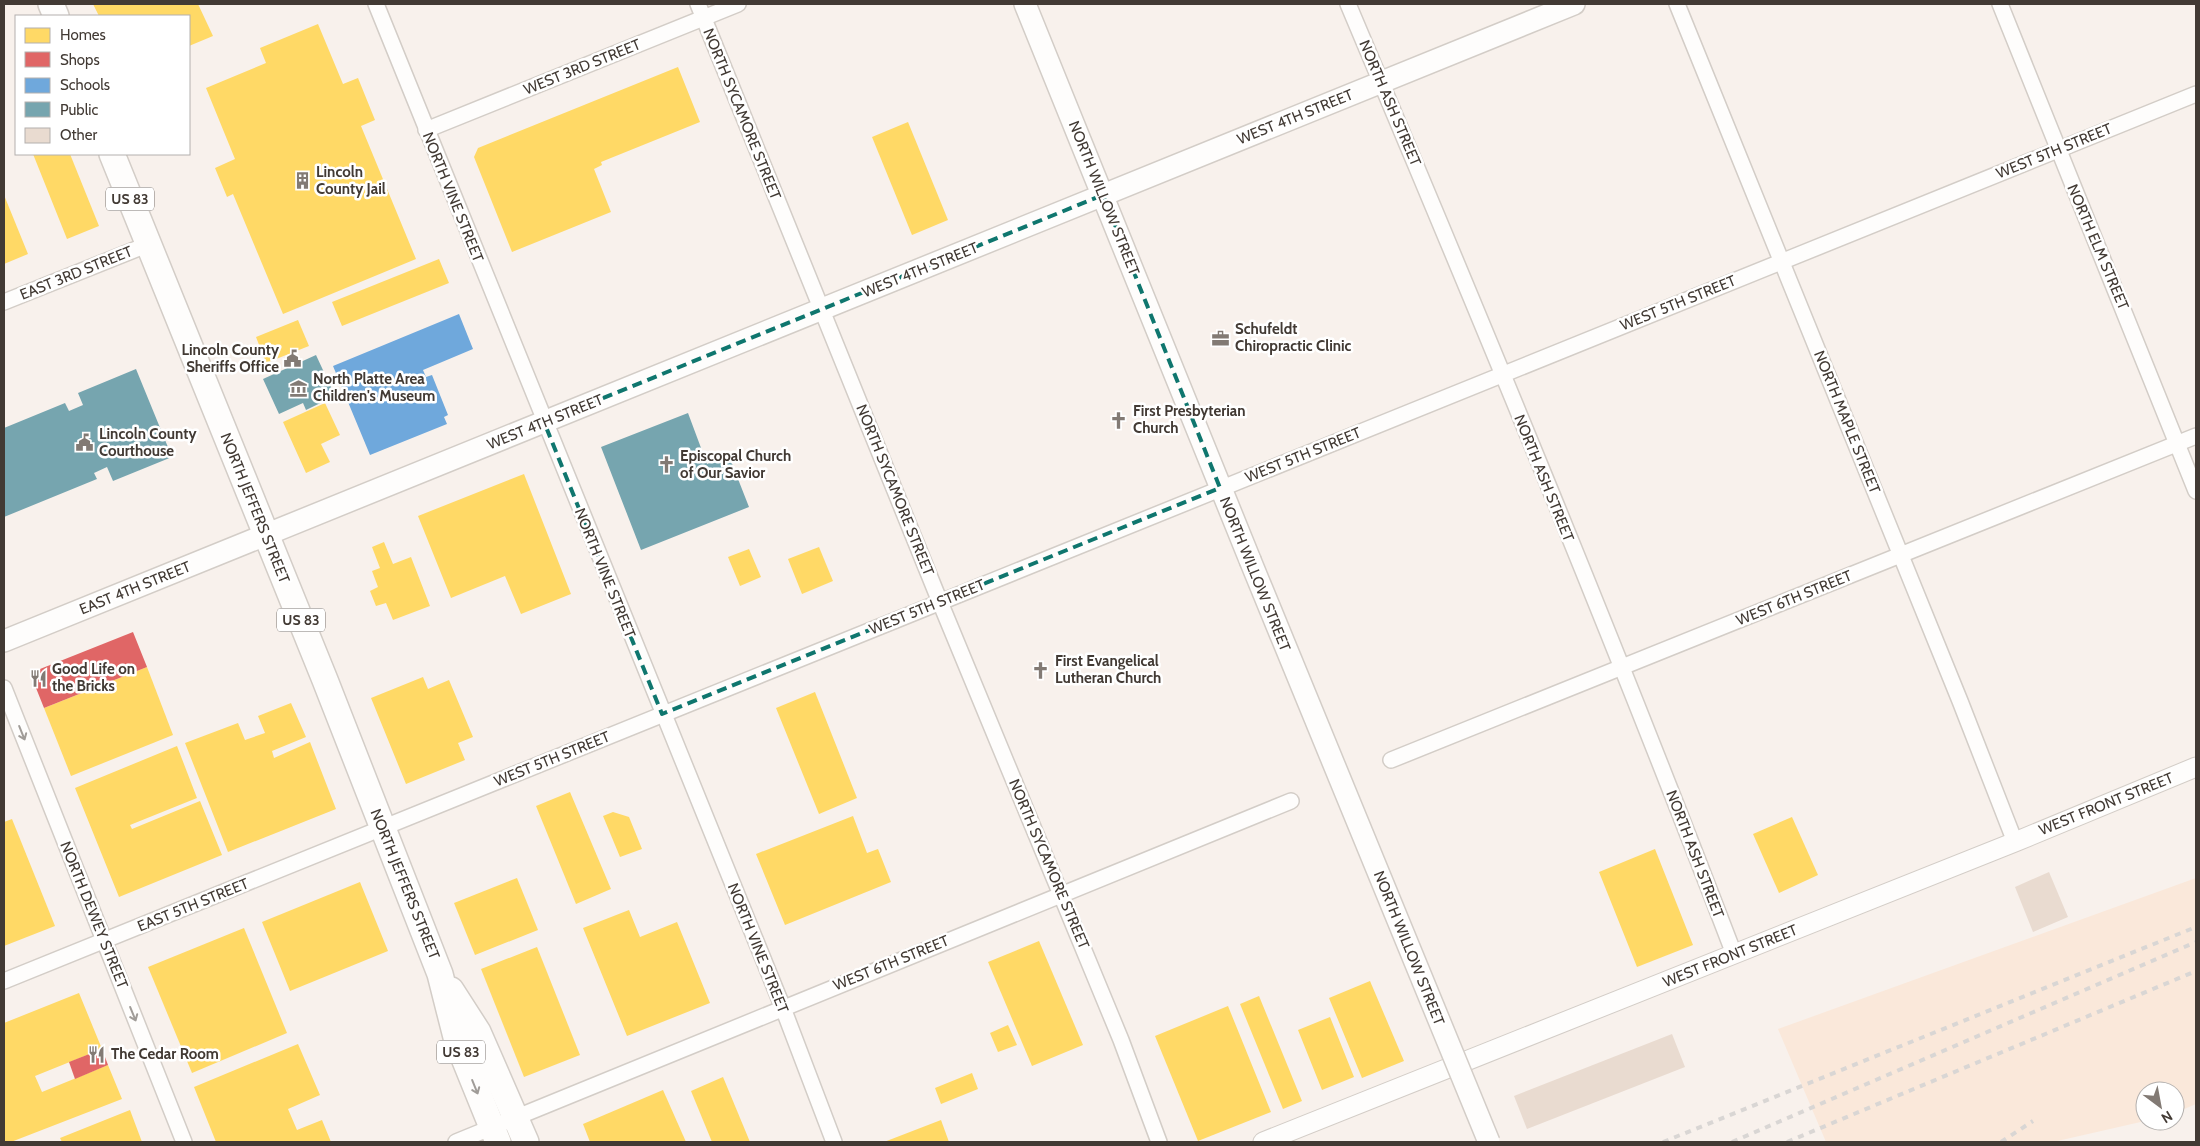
<svg xmlns="http://www.w3.org/2000/svg" width="2200" height="1146" font-family="Cabin,sans-serif">
  <style>
    .built { fill: #fae8da }
    .homes { fill: #ffd966 }
    .shops { fill: #e06666 }
    .schools { fill: #6fa8dc }
    .public { fill: #76a5af }
    .building { fill: #e9dbd0 }
    .lines { fill: none; stroke-linecap: round; stroke-linejoin: round }
    .minor-casing { stroke: #d3cdc7; stroke-width: 18 }
    .tertiary-casing { stroke: #d3cdc7; stroke-width: 21 }
    .secondary-casing { stroke: #d3cdc7; stroke-width: 24 }
    .trunk-casing { stroke: #d3cdc7; stroke-width: 28 }
    .minor { stroke: #fefdfc; stroke-width: 15 }
    .tertiary { stroke: #fefdfc; stroke-width: 19 }
    .secondary { stroke: #fefdfc; stroke-width: 21 }
    .trunk { stroke: #fefdfc; stroke-width: 25 }
    .rail { stroke: #d9d6d4; stroke-width: 4; stroke-dasharray: 6 6; stroke-linecap: butt }
    .secondary-bridge-casing { stroke: #d3cdc7; stroke-width: 24; stroke-linecap: butt }
    .secondary-bridge { stroke: #fefdfc; stroke-width: 21 }
    .oneway { stroke: #a09c98 }
    .marked { fill: none; stroke: #0f766e; stroke-width: 4; stroke-dasharray: 10 6; stroke-linejoin: round }
    .labels { text-anchor: middle; dominant-baseline: central; stroke-width: 5; stroke-linejoin: round; paint-order: stroke }
    .shield { fill: #fff; stroke: #7b7571; stroke-width: 1 }
    .shield-label { font-size: 14px; font-weight: bold; fill: #423a34 }
    .street-label { font-size: 15px; fill: #423a34; stroke: #fff }
    .poi-label { font-size: 15px; font-weight: bold; fill: #423a34; stroke: #fff; text-anchor: start }
  </style>
  <rect width="100%" height="100%" fill="#f8f1ec"/>
  <path class="built" d="M2196,878V1104L2175,1113V1091H2145V1121L2053,1142H1826L1778,1029Z"/>
  <g class="homes">
    <path d="M93,4H198L213,36L189,46V16H99Z"/>
    <path d="M318,24L343,84L358,78L375,120L361,126L416,259L283,314L233,194L227,197L215,168L235,159L206,88L266,63L260,48Z"/>
    <path d="M678,67L700,122L601,162L602,165L594,169L611,212L512,252L474,157L478,148Z"/>
    <path d="M908,122L948,220L912,235L872,137Z"/>
    <path d="M33,154H70L99,226L67,239Z"/>
    <path d="M4,195L28,254L4,264Z"/>
    <path d="M439,259L449,283L342,326L332,302Z"/>
    <path d="M298,320L309,346L266,363L256,337Z"/>
    <path d="M325,403L340,435L321,444L330,462L306,473L283,422Z"/>
    <path d="M524,474L571,594L521,614L505,576L451,598L418,516Z"/>
    <path d="M384,542L393,564L411,557L430,606L393,620L386,603L376,606L370,591L378,587L372,571L380,568L372,547Z"/>
    <path d="M819,547L833,581L802,594L788,559Z"/>
    <path d="M749,549L761,577L740,586L728,557Z"/>
    <path d="M147,667L173,735L71,776L44,708Z"/>
    <path d="M423,677L428,689L449,680L473,737L458,743L465,760L406,784L371,698Z"/>
    <path d="M815,692L857,798L819,814L776,708Z"/>
    <path d="M291,703L306,737L272,751L274,758L310,742L336,809L228,852L185,743L238,723L245,740L265,733L258,716Z"/>
    <path d="M177,746L197,798L130,825L132,829L200,801L222,855L119,897L75,788Z"/>
    <path d="M570,792L611,889L576,904L536,806Z"/>
    <path d="M613,812L629,817L642,849L620,857L603,816Z"/>
    <path d="M853,816L867,853L878,849L891,882L785,925L756,854Z"/>
    <path d="M1792,817L1818,875L1779,893L1753,834Z"/>
    <path d="M12,819L55,926L4,946V822Z"/>
    <path d="M1655,849L1693,945L1637,967L1599,872Z"/>
    <path d="M517,878L538,930L475,955L454,903Z"/>
    <path d="M360,882L388,951L290,991L262,922Z"/>
    <path d="M629,910L640,937L677,922L710,1003L627,1036L583,928Z"/>
    <path d="M244,928L287,1033L192,1073L148,967Z"/>
    <path d="M1039,941L1083,1045L1032,1066L988,962Z"/>
    <path d="M537,947L580,1055L524,1077L481,969Z"/>
    <path d="M1370,981L1404,1061L1362,1078L1329,998Z"/>
    <path d="M79,993L102,1049L35,1076L42,1092L108,1065L122,1099L11,1142H4V1023Z"/>
    <path d="M1259,996L1302,1101L1283,1109L1240,1004Z"/>
    <path d="M1228,1006L1271,1112L1198,1141L1155,1036Z"/>
    <path d="M1330,1017L1354,1077L1322,1090L1298,1030Z"/>
    <path d="M1008,1025L1017,1045L998,1052L990,1033Z"/>
    <path d="M298,1044L320,1095L288,1109L297,1130L322,1120L331,1142H216L194,1087Z"/>
    <path d="M972,1073L978,1089L941,1104L935,1088Z"/>
    <path d="M723,1077L750,1142H712L691,1091Z"/>
    <path d="M663,1090L686,1142H590L583,1124Z"/>
    <path d="M130,1110L142,1142H62L60,1138Z"/>
    <path d="M941,1120L949,1142H884Z"/>
  </g>
  <g class="shops">
    <path d="M133,632L147,667L44,708L30,673Z"/>
    <path d="M102,1049L108,1065L75,1079L69,1062Z"/>
  </g>
  <path class="schools" d="M459,314L473,349L423,370L426,377L432,375L448,415L444,417L447,424L370,455L333,366Z"/>
  <g class="public">
    <path d="M316,355L335,396L306,410L303,403L279,414L263,379Z"/>
    <path d="M136,369L172,457L113,481L107,467L94,473L97,479L4,517V428L65,403L69,411L83,405L78,393Z"/>
    <path d="M688,413L707,464L729,456L749,507L641,550L601,447Z"/>
  </g>
  <g class="building">
    <path d="M2049,872L2068,917L2033,932L2015,887Z"/>
    <path d="M1672,1034L1685,1067L1527,1129L1514,1096Z"/>
  </g>
  <g class="lines">
    <defs>
      <g id="minor">
        <path d="M376,4L783,1008L834,1142"/>
        <path d="M698,4L940,602L1121,1040L1159,1142"/>
        <path d="M1348,4C1481,319 1612,635 1734,954"/>
        <path d="M1677,4L1960,701L2015,842"/>
        <path d="M2000,4L2196,491"/>
        <path d="M426,130L738,4"/>
        <path d="M4,302L149,244"/>
        <path d="M4,688L184,1142"/>
        <path d="M1391,760L2196,436"/>
        <path d="M4,981L2196,94"/>
        <path d="M456,1142L1291,801"/>
      </g>
      <path id="tertiary" d="M1263,1142L2015,842L2196,767"/>
      <g id="secondary">
        <path d="M1025,4L1250,560"/>
        <path d="M4,641L1574,4"/>
      </g>
      <g id="trunk">
        <path d="M51,4L56,16"/>
        <path d="M112,154L325,680L440,974L457,1041L498,1142"/>
        <path d="M451,990L478,1032L526,1142"/>
      </g>
    </defs>
    <use href="#minor" class="minor-casing"/>
    <use href="#tertiary" class="tertiary-casing"/>
    <use href="#secondary" class="secondary-casing"/>
    <use href="#trunk" class="trunk-casing"/>
    <use href="#minor" class="minor"/>
    <use href="#tertiary" class="tertiary"/>
    <use href="#secondary" class="secondary"/>
    <use href="#trunk" class="trunk"/>
    <g class="rail">
      <path d="M1663,1142L2196,927"/>
      <path d="M1732,1142L2196,942"/>
      <path d="M1787,1142L2196,971"/>
      <path d="M2001,1142L2033,1121"/>
    </g>
    <defs>
      <path id="secondary-bridge" d="M1250,560L1489,1142"/>
    </defs>
    <use href="#secondary-bridge" class="secondary-bridge-casing"/>
    <use href="#secondary-bridge" class="secondary-bridge"/>
  </g>
  <defs><path id="oneway-shaft" d="M-6 0H5M1.5-3L5.5 0L1.5 3" fill="none" stroke-width="1.6" stroke-linecap="round" stroke-linejoin="round" transform="scale(1.25)"/></defs>
  <g class="oneway">
    <use href="#oneway-shaft" transform="translate(22 733) rotate(68)"/>
    <use href="#oneway-shaft" transform="translate(133 1014) rotate(68)"/>
    <use href="#oneway-shaft" transform="translate(475 1087) rotate(68)"/>
  </g>
  <path class="marked" d="M1103,195L1220,488L662,714L544,422Z"/>
  <defs>
    <symbol id="building-bare" viewBox="-9 -9 18 18"><path d="M-4-6H4V6H1V3H-1V6H-4ZM-2.5-4.3h1.7v1.8h-1.7ZM.8-4.3h1.7v1.8H.8ZM-2.5-1h1.7V.8h-1.7ZM.8-1h1.7V.8H.8Z" fill="#827a74" stroke="#fff" stroke-width="2.5" paint-order="stroke"/></symbol>
    <symbol id="office-bare" viewBox="-9 -9 18 18"><path d="M-6-3h4V-5.5h4V-3h4V5H-6ZM-1-4.5V-3h2v-1.5ZM-6 0V1H6V0Z" fill="#827a74" stroke="#fff" stroke-width="2.5" paint-order="stroke"/></symbol>
    <symbol id="civic-bare" viewBox="-9 -9 18 18"><path d="M-.6-6.5H3V-4.5H.6V-3L4-1V1h2V6H-6V1h2V-1L-.6-3ZM-1.2 2.5V6h2.4V2.5Z" fill="#827a74" stroke="#fff" stroke-width="2.5" paint-order="stroke"/></symbol>
    <symbol id="museum-bare" viewBox="-9 -9 18 18"><path d="M0-6L6-3V-2H-6V-3ZM-5-1h2V3h-2ZM-1-1h2V3h-2ZM3-1h2V3H3ZM-6 4H6V6H-6Z" fill="#827a74" stroke="#fff" stroke-width="2.5" paint-order="stroke"/></symbol>
    <symbol id="church-bare" viewBox="-9 -9 18 18"><path d="M-1.2-6h2.4v3.5h3.3v2.4h-3.3V6h-2.4V-.1h-3.3v-2.4h3.3Z" fill="#827a74" stroke="#fff" stroke-width="2.5" paint-order="stroke"/></symbol>
    <symbol id="restaurant-bare" viewBox="-9 -9 18 18"><path d="M-5-6h1v4h1v-4h1v4h1v-4h1v5L-1.5 .5V6h-2V.5L-5-1ZM5-6V6H3V1.5H1.5Q1.5-4 5-6Z" fill="#827a74" stroke="#fff" stroke-width="2.5" paint-order="stroke"/></symbol>
  </defs>
  <g fill-rule="evenodd">
    <use href="#building-bare" x="290" y="168" width="25" height="25"/>
    <use href="#office-bare" x="1208" y="326" width="25" height="25"/>
    <use href="#civic-bare" x="280" y="346" width="25" height="25"/>
    <use href="#museum-bare" x="286" y="376" width="25" height="25"/>
    <use href="#church-bare" x="1106" y="408" width="25" height="25"/>
    <use href="#civic-bare" x="72" y="430" width="25" height="25"/>
    <use href="#church-bare" x="654" y="452" width="25" height="25"/>
    <use href="#church-bare" x="1028" y="658" width="25" height="25"/>
    <use href="#restaurant-bare" x="26" y="666" width="25" height="25"/>
    <use href="#restaurant-bare" x="84" y="1042" width="25" height="25"/>
  </g>
  <g class="labels">
    <g class="shield">
      <rect x="106" y="187.5" width="48" height="23" rx="4"/>
      <rect x="277" y="608.5" width="48" height="23" rx="4"/>
      <rect x="437" y="1040.5" width="48" height="23" rx="4"/>
    </g>
    <g class="shield-label">
      <text x="130" y="199">US 83</text>
      <text x="301" y="620">US 83</text>
      <text x="461" y="1052">US 83</text>
    </g>
    <g class="street-label">
      <text transform="translate(582 67) rotate(-22)">WEST 3RD STREET</text>
      <text transform="translate(1390 103) rotate(67)">NORTH ASH STREET</text>
      <text transform="translate(742 114) rotate(68)">NORTH SYCAMORE STREET</text>
      <text transform="translate(1295 117) rotate(-22)">WEST 4TH STREET</text>
      <text transform="translate(2054 151) rotate(-22)">WEST 5TH STREET</text>
      <text transform="translate(453 197) rotate(68)">NORTH VINE STREET</text>
      <text transform="translate(1104 198) rotate(68)">NORTH WILLOW STREET</text>
      <text transform="translate(2098 247) rotate(67)">NORTH ELM STREET</text>
      <text transform="translate(920 270) rotate(-22)">WEST 4TH STREET</text>
      <text transform="translate(76 273) rotate(-22)">EAST 3RD STREET</text>
      <text transform="translate(1678 303) rotate(-22)">WEST 5TH STREET</text>
      <text transform="translate(545 422) rotate(-22)">WEST 4TH STREET</text>
      <text transform="translate(1847 422) rotate(68)">NORTH MAPLE STREET</text>
      <text transform="translate(1303 455) rotate(-22)">WEST 5TH STREET</text>
      <text transform="translate(1544 478) rotate(68)">NORTH ASH STREET</text>
      <text transform="translate(895 490) rotate(68)">NORTH SYCAMORE STREET</text>
      <text transform="translate(255 508) rotate(68)">NORTH JEFFERS STREET</text>
      <text transform="translate(605 573) rotate(68)">NORTH VINE STREET</text>
      <text transform="translate(1255 574) rotate(68)">NORTH WILLOW STREET</text>
      <text transform="translate(135 588) rotate(-22)">EAST 4TH STREET</text>
      <text transform="translate(1794 598) rotate(-22)">WEST 6TH STREET</text>
      <text transform="translate(927 607) rotate(-22)">WEST 5TH STREET</text>
      <text transform="translate(552 759) rotate(-22)">WEST 5TH STREET</text>
      <text transform="translate(2106 804) rotate(-22)">WEST FRONT STREET</text>
      <text transform="translate(1695 854) rotate(69)">NORTH ASH STREET</text>
      <text transform="translate(1049 864) rotate(67)">NORTH SYCAMORE STREET</text>
      <text transform="translate(405 884) rotate(68)">NORTH JEFFERS STREET</text>
      <text transform="translate(193 905) rotate(-22)">EAST 5TH STREET</text>
      <text transform="translate(94 915) rotate(68)">NORTH DEWEY STREET</text>
      <text transform="translate(758 948) rotate(68)">NORTH VINE STREET</text>
      <text transform="translate(1409 948) rotate(68)">NORTH WILLOW STREET</text>
      <text transform="translate(1730 956) rotate(-22)">WEST FRONT STREET</text>
      <text transform="translate(891 963) rotate(-22)">WEST 6TH STREET</text>
    </g>
    <g class="poi-label">
      <text x="316" y="172">Lincoln<tspan x="316" dy="17">County Jail</tspan></text>
      <text x="1235" y="329">Schufeldt<tspan x="1235" dy="17">Chiropractic Clinic</tspan></text>
      <text x="279" y="350" text-anchor="end">Lincoln County<tspan x="279" dy="17">Sheriffs Office</tspan></text>
      <text x="313" y="379">North Platte Area<tspan x="313" dy="17">Children's Museum</tspan></text>
      <text x="1133" y="411">First Presbyterian<tspan x="1133" dy="17">Church</tspan></text>
      <text x="99" y="434">Lincoln County<tspan x="99" dy="17">Courthouse</tspan></text>
      <text x="680" y="456">Episcopal Church<tspan x="680" dy="17">of Our Savior</tspan></text>
      <text x="1055" y="661">First Evangelical<tspan x="1055" dy="17">Lutheran Church</tspan></text>
      <text x="52" y="669">Good Life on<tspan x="52" dy="17">the Bricks</tspan></text>
      <text x="111" y="1054">The Cedar Room</text>
    </g>
  </g>
  <rect width="2200" height="1146" fill="none" stroke="#423a34" stroke-width="10"/>
  <rect x="15" y="15" width="175" height="140" fill="#ffffff" stroke="#b3b0ae"/>
  <rect x="25" y="28" width="25" height="15" fill="#ffd966" stroke="#b3b0ae"/>
  <text x="60" y="40" font-size="15" fill="#423a34">Homes</text>
  <rect x="25" y="52" width="25" height="15" fill="#e06666" stroke="#b3b0ae"/>
  <text x="60" y="65" font-size="15" fill="#423a34">Shops</text>
  <rect x="25" y="78" width="25" height="15" fill="#6fa8dc" stroke="#b3b0ae"/>
  <text x="60" y="90" font-size="15" fill="#423a34">Schools</text>
  <rect x="25" y="102" width="25" height="15" fill="#76a5af" stroke="#b3b0ae"/>
  <text x="60" y="115" font-size="15" fill="#423a34">Public</text>
  <rect x="25" y="128" width="25" height="15" fill="#e9dbd0" stroke="#b3b0ae"/>
  <text x="60" y="140" font-size="15" fill="#423a34">Other</text>
  <g transform="translate(2160 1106) rotate(148)"><circle r="24" fill="#ffffff" stroke="#b3b0ae"/>
  <path d="M0-4L9 19L0 12L-9 19Z" fill="#827a74"/>
  <text y="-8" font-size="14" font-weight="bold" text-anchor="middle" fill="#423a34">N</text>
  </g>
</svg>
